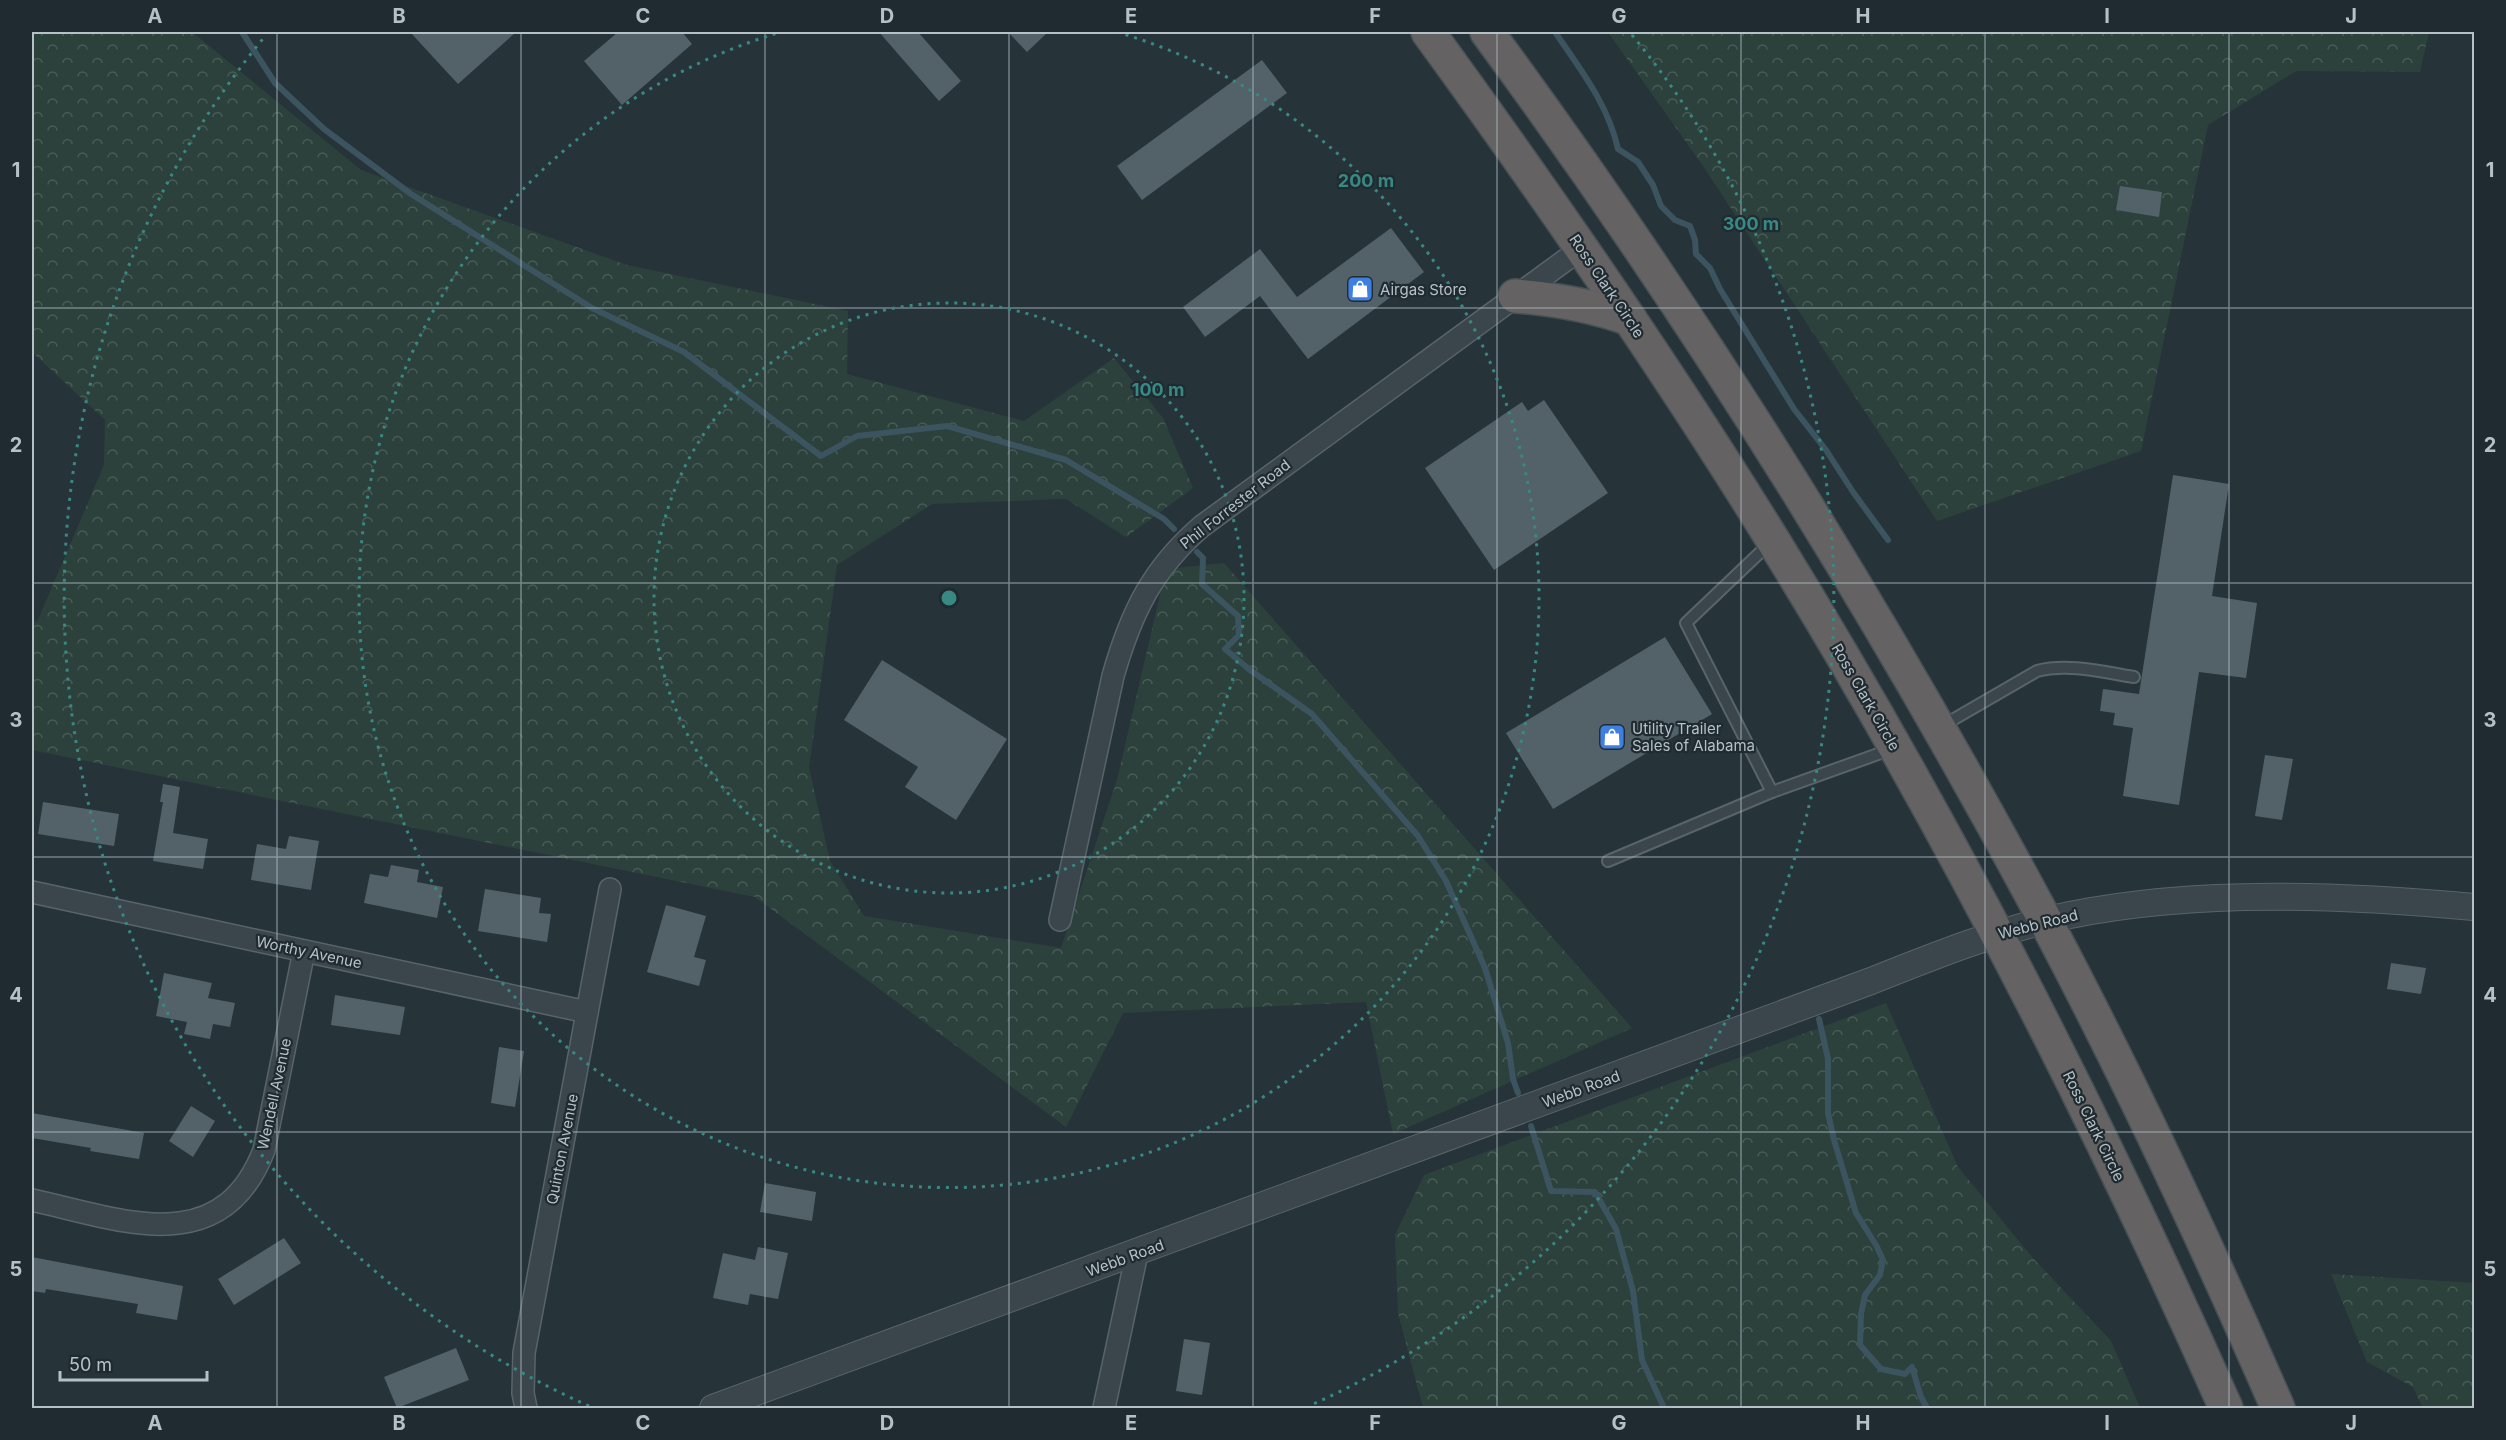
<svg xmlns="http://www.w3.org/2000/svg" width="2506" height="1440" font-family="Inter,sans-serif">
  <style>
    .forest { fill: url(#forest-crowns) }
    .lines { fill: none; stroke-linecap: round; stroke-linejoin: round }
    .stream { stroke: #3b545f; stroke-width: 6 }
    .building { fill: #526268 }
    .service-casing { stroke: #586469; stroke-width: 14 }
    .minor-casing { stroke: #586469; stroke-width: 24 }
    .tertiary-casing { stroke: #586469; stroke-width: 28 }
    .trunk-casing { stroke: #455156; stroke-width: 36 }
    .service { stroke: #3a464b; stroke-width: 10 }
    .minor { stroke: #3a464b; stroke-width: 21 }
    .tertiary { stroke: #3a464b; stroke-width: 26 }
    .trunk { stroke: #646262; stroke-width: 33 }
    .grid { fill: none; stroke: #b5c1c6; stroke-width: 1.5; stroke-opacity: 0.55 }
    .ring { fill: none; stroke: #388984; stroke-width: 3; stroke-dasharray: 3 6 }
    .labels { text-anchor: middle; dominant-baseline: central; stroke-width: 4.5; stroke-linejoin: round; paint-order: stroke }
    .street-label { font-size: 15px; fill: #b5c1c6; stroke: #1f2b30 }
    .poi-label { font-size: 15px; fill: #b5c1c6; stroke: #1f2b30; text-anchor: start }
    .centre { fill: #388984; stroke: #1f2b30; stroke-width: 3 }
    .ring-label { font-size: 18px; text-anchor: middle; font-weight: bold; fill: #388984; stroke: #1f2b30; stroke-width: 4.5; stroke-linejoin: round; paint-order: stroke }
    .neatline { fill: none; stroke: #b5c1c6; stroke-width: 2 }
    .grid-label { font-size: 20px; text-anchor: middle; font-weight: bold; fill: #b5c1c6 }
  </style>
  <defs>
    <pattern id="forest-crowns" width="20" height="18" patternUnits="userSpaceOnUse" patternTransform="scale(1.5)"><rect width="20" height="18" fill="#2c413b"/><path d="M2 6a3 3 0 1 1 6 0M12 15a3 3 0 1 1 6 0" fill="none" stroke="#485b56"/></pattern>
  </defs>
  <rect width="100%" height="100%" fill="#26343a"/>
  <g class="forest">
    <path d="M32,32H192L361,170L627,265L848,311L847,374L1024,421L1114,358L1163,418L1193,488L1126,537L1066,499L932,504L837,565L809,768L830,861L864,916L1061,948L1117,780L1166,569L1224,563L1632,1028L1393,1134L1366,1002L1123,1013L1066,1127L755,897L32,750V623L38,620L104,465L105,420L32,352Z"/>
    <path d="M1608,32H2429L2420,72L2296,71L2208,125L2141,451L1937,521L1703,166Z"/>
    <path d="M1886,1003L1958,1167L2032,1257L2111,1341L2140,1408H1423L1398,1313L1395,1235L1424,1175Z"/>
    <path d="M2331,1274L2474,1283V1408H2423L2413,1387L2367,1362Z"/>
  </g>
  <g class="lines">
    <g class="stream">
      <path d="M242,32L275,83L324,129L411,194L592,308L684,352L821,456L857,436L947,426L1066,460L1164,519L1174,529"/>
      <path d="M1555,32C1580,69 1608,104 1618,149L1638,162L1653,185L1661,206L1675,220L1690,226L1695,240L1696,254L1710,268L1720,289L1794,409L1826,450L1853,492L1888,540"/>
      <path d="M1197,552L1203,558L1202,584L1238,616L1239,635L1225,649L1250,670L1312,714L1418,836L1446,881L1485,968L1508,1043L1513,1079L1518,1093"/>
      <path d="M1819,1019L1828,1059V1113L1834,1140L1856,1213L1876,1245L1883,1260L1880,1275L1865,1295L1861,1314L1860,1345L1881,1369L1905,1374L1912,1367L1921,1397L1927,1408"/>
      <path d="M1531,1126L1551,1191L1595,1192L1616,1229L1633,1291L1642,1360L1664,1408"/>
    </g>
  </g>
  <g class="building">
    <path d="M410,32H516L458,84Z"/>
    <path d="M618,32H682L692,44L622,105L584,61Z"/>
    <path d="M879,32H918L961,81L939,101Z"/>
    <path d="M1008,32H1048L1027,52Z"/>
    <path d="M1262,60L1287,93L1142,200L1117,166Z"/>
    <path d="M2120,186L2162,192L2159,217L2116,210Z"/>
    <path d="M1391,228L1424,272L1308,359L1260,296L1205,337L1183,307L1260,249L1297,297Z"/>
    <path d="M1544,400L1608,493L1494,570L1425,468L1522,402L1528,411Z"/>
    <path d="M2173,475L2229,484L2212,596L2257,603L2246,678L2199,672L2179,805L2123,796L2133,728L2113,725L2115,713L2100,711L2103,689L2139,694Z"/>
    <path d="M1665,637L1712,714L1553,809L1506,733Z"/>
    <path d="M882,660L1007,739L956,820L905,787L918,767L844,720Z"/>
    <path d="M2265,755L2293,759L2282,820L2255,816Z"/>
    <path d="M163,784L180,787L173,833L208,839L203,869L153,861L163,802H160Z"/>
    <path d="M43,802L119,814L114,846L38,834Z"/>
    <path d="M289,836L319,841L311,890L251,880L257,844L286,849Z"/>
    <path d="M391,865L419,870L417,882L443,887L437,918L364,903L370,874L388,877Z"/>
    <path d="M485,889L541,898L539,913L551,914L547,942L478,931Z"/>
    <path d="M666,905L706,916L694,957L706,960L699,986L647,972Z"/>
    <path d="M2391,963L2426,968L2421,994L2387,989Z"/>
    <path d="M164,973L212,983L208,998L235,1003L230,1027L213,1024L210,1039L184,1034L187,1022L156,1016Z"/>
    <path d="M335,995L405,1007L400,1035L331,1025Z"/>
    <path d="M499,1047L524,1051L515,1107L491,1103Z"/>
    <path d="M191,1106L215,1121L193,1157L169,1141Z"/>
    <path d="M32,1113L144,1133L139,1159L90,1151L91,1148L32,1138Z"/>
    <path d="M765,1183L816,1192L812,1221L760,1212Z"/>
    <path d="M284,1238L301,1263L234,1305L218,1279Z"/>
    <path d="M758,1247L788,1253L778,1299L750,1294L748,1305L713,1298L723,1253L755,1260Z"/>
    <path d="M32,1257L183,1286L177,1320L136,1313L138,1304L46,1289L45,1293L32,1291Z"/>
    <path d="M1184,1339L1210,1343L1202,1395L1176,1391Z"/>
    <path d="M456,1348L469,1380L397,1408L384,1377Z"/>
  </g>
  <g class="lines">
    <defs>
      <g id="service">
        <path d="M1770,543L1686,623L1772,792"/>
        <path d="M1942,726L2037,671C2068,663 2103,672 2134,677"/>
        <path d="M1608,861L1772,792L1892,749"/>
      </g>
      <g id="minor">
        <path d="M32,892L587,1012"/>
        <path d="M1060,920L1113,676C1131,613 1152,569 1202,526L1582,248"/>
        <path d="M32,1200C119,1219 221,1262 264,1150L304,951"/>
        <path d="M526,1408L523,1393L524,1353L610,889"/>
        <path d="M1104,1408L1137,1253"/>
      </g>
      <path id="tertiary" d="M713,1408L1871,981C1936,955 2001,929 2070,915C2199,889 2344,895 2474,907"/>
      <g id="trunk">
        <path d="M1428,32C1549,198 1666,367 1774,542C1945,819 2094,1111 2226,1408"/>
        <path d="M1487,32C1694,313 1879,610 2044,918C2129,1078 2206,1243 2278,1408"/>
        <path d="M1515,296C1556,299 1591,305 1630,319"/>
      </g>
    </defs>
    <use href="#service" class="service-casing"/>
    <use href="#minor" class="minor-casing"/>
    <use href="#tertiary" class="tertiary-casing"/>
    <use href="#trunk" class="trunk-casing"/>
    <use href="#service" class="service"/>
    <use href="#minor" class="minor"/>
    <use href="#tertiary" class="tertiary"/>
    <use href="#trunk" class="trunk"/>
  </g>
  <path class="grid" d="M277,32V1408M521,32V1408M765,32V1408M1009,32V1408M1253,32V1408M1497,32V1408M1741,32V1408M1985,32V1408M2229,32V1408M32,308H2474M32,583H2474M32,857H2474M32,1132H2474"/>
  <g class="ring">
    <circle cx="949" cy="598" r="295"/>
    <path d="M1117 32A590 590 0 1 1 781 32"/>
    <path d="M589 1406A885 885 0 0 1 266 35M1632 35A885 885 0 0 1 1309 1406"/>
  </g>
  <defs>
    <symbol id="shop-square" viewBox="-11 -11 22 22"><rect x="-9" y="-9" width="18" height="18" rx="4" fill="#3f7fe0" stroke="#1f2b30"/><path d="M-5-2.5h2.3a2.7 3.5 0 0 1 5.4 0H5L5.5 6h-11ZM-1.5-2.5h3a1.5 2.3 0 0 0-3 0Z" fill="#fff"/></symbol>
  </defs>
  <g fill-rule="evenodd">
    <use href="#shop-square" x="1345" y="274" width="30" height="30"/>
    <use href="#shop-square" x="1597" y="722" width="30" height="30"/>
  </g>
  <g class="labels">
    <g class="street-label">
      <text transform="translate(1607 286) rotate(56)">Ross Clark Circle</text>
      <text transform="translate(1235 504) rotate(-38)">Phil Forrester Road</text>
      <text transform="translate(1866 697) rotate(60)">Ross Clark Circle</text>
      <text transform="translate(2038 924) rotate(-14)">Webb Road</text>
      <text transform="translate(309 952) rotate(12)">Worthy Avenue</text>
      <text transform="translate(1581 1089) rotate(-20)">Webb Road</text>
      <text transform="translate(274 1094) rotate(-78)">Wendell Avenue</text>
      <text transform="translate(2094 1126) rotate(64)">Ross Clark Circle</text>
      <text transform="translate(562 1149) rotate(-79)">Quinton Avenue</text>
      <text transform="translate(1125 1258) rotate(-20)">Webb Road</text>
    </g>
    <g class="poi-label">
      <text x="1380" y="289">Airgas Store</text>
      <text x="1632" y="728">Utility Trailer<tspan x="1632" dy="17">Sales of Alabama</tspan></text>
    </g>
  </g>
  <circle cx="949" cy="598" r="9" class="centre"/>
  <g class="ring-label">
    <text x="1366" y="187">200 m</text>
    <text x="1751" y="230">300 m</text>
    <text x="1158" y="396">100 m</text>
  </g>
  <rect width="2506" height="1440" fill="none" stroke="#1f2b30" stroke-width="66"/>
  <path d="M60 1371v9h147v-9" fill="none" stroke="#b5c1c6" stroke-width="3"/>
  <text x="69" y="1371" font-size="18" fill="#b5c1c6" stroke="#1f2b30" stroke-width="4.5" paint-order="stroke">50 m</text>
  <rect x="33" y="33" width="2440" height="1374" class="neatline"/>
  <g class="grid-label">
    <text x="155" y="23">A</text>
    <text x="399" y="23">B</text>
    <text x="643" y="23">C</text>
    <text x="887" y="23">D</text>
    <text x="1131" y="23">E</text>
    <text x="1375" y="23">F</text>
    <text x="1619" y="23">G</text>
    <text x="1863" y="23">H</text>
    <text x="2107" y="23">I</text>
    <text x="2351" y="23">J</text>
    <text x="16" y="177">1</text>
    <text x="2490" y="177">1</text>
    <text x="16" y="452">2</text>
    <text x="2490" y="452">2</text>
    <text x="16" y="727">3</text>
    <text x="2490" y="727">3</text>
    <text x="16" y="1002">4</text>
    <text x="2490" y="1002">4</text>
    <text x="16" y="1276">5</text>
    <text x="2490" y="1276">5</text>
    <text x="155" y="1430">A</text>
    <text x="399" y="1430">B</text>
    <text x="643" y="1430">C</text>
    <text x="887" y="1430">D</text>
    <text x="1131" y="1430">E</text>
    <text x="1375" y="1430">F</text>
    <text x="1619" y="1430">G</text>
    <text x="1863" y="1430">H</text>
    <text x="2107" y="1430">I</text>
    <text x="2351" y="1430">J</text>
  </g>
</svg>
